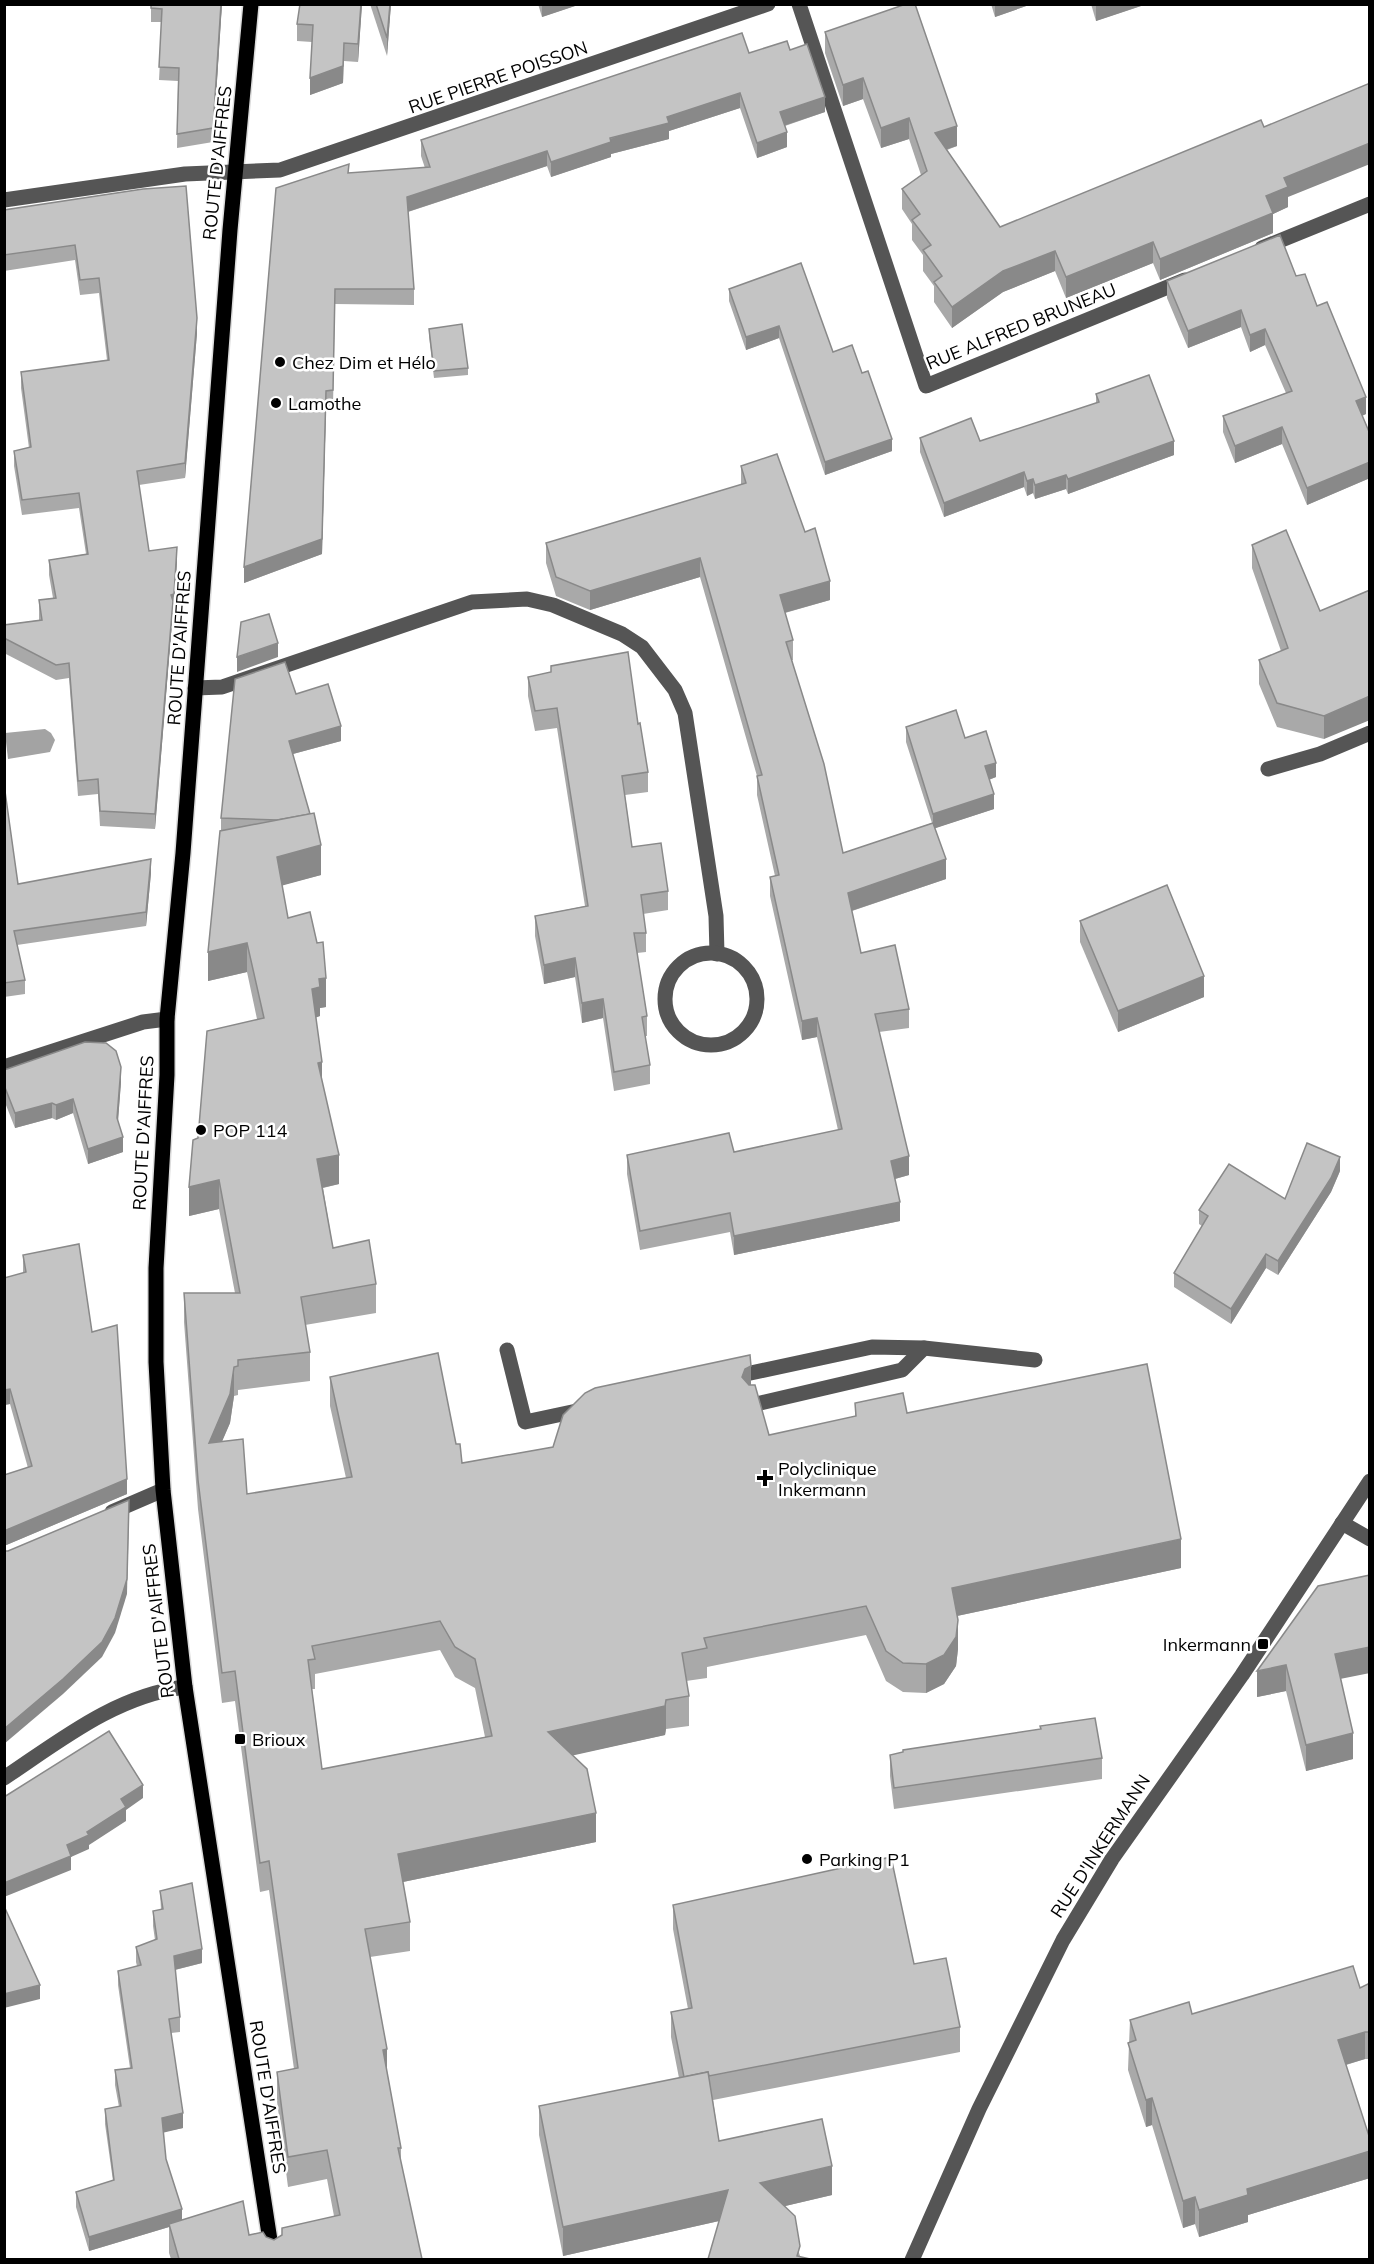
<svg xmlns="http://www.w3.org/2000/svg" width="1374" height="2264" font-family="Mulish,sans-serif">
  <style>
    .water { fill: #a3a3a3 }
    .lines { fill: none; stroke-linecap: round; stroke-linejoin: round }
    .major-casing { stroke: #dbdbdb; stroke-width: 18 }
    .minor { stroke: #555; stroke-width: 15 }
    .major { stroke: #000; stroke-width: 15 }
    .wall { fill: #a9a9a9; fill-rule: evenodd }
    .shaded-wall { fill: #898989 }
    .building { fill: #c4c4c4; stroke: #898989; stroke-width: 1.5; fill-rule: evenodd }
    .poi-dot { fill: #000; stroke: #fff; stroke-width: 2 }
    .labels { text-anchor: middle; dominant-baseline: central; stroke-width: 5; stroke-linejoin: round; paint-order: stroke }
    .street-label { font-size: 18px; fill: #000; stroke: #fff }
    .poi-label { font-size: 18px; fill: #000; stroke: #fff; text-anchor: start }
  </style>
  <rect width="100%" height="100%" fill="#fff"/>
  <path class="water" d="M45,729L51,733L55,740L50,752L8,759L5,733Z"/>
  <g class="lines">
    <defs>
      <path id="major" d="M251,4L230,230L183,853L167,1019V1075L156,1268V1362L163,1490L185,1687L273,2260"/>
    </defs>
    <use href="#major" class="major-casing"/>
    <g class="minor">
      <path d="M799,4L926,386L1185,280"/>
      <path d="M4,200L185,174L280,170L768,4"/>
      <path d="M1262,248L1370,204"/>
      <path d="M195,688L222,687L472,602L527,599L553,605L622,634L642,647L675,690L685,713L716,916L717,954"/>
      <path d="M1268,769L1320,754L1370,733"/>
      <circle cx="711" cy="999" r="46"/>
      <path d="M4,1067L143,1022L167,1019"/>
      <path d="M507,1350L525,1422L586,1409"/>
      <path d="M732,1377L872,1347L924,1348L1035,1360"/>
      <path d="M752,1405L902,1370L924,1348"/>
      <path d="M112,1512L163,1490"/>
      <path d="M1342,1523L1370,1539"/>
      <path d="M4,1778C61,1740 115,1696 185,1687"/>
      <path d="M912,2260L979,2109L1063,1940L1112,1859L1242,1675L1370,1481"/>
    </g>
    <use href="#major" class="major"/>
  </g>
  <g class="wall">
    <path d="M151,4H222L213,142L177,148L178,81L159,80L162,22H151Z"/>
    <path d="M362,4L358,62L344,61L343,83L310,95L312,42L297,41V24Z"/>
    <path d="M370,4H391L387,56Z"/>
    <path d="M538,4H581L542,17Z"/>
    <path d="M991,4H1032L995,17Z"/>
    <path d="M1091,4H1147L1096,21Z"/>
    <path d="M825,32L957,146L947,150L1000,227L1288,197V207L1273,214V233L1160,280L1153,263L1066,298L1055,271L1003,292L952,328L934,302V286L923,271V255L912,240V224L902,209V189L921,175L909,139L881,148L863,99L843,106L825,53Z"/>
    <path d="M790,50L825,112L785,126L787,147L757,158L740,108L669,131V139L611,154V157L551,177L547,166L408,212L414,289V305L335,304L333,406L326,407L322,554L244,583L349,173L425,168L421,156V140L749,53Z"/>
    <path d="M143,189L197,333L185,478L139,485L149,551L177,562L155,829L100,826L98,794L78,796L69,678L56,680L4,653V625L39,620V600L53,598L49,575V560L86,554L79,508L22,515L14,466V451L29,448L21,388V372L107,360L99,293L80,295L75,260L4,271V210Z"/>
    <path d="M1296,276L1317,306L1366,414L1362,416L1370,434V478L1307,505L1282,444L1235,463L1223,432V416L1286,393L1265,345L1250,352L1241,327L1188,348L1167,298V281Z"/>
    <path d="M729,289L833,352L892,451L825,475L779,338L746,350L729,301Z"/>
    <path d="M429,329L468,368V375L434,378L429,336Z"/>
    <path d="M1096,394L1174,455L1068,494L1066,489L1035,499L1033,493L1027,496L1024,487L944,517L920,452V438L980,441L1096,403Z"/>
    <path d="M741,466L805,532L830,600L785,613L793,640V660H792L843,853L932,823L906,742V727L965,738L996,777L989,780L994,809L935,828L946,879L852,911L861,953L909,1009V1028L879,1032L909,1175L895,1179L900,1221L734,1255L730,1232L640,1250L627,1174V1155L734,1152L838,1130L817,1037L802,1040L770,896V877L775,876L757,795V776L700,577L590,610L556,596L546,563V543L741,485Z"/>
    <path d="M1252,545L1320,611L1370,590L1324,739L1277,727L1259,684V660L1281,651L1252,568Z"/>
    <path d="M551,666L638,724L648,772V792L625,795L632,847L668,891V910L643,914L646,933V952L637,953L647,1016V1036H645L650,1065V1084L614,1091L603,1018L582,1023L575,977L544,984L535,936V916L585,906L557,728L535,731L528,696V677L551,672Z"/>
    <path d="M296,694L341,741L293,754L321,875L282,885L288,918L326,1007L320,1008V1016L316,1017L322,1081L339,1184L323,1188L333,1248L376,1284V1313L305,1325L310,1352V1381L238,1390V1395L234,1396L230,1423L222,1441L247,1494L346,1478L330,1406V1377L456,1444L462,1463L553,1447L751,1385L769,1435L855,1417V1403L907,1413L1181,1568L957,1616L958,1649L956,1666L944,1684L926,1693L903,1692L886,1681L866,1635L707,1667V1678L686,1681L689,1696V1726L666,1729L665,1735L572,1755L596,1842L403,1882L410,1922V1951L370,1957L387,2071L401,2148V2163L422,2259H171L169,2253V2227L89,2251L76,2207V2192L113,2181L105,2124V2109L119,2107L115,2085V2070L130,2068L118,1985V1971L137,1966L136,1962V1947L155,1940L153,1926V1911L161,1910L160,1891L202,1963L175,1970L180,2017V2032L171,2033L183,2128L163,2132L166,2159L182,2220L249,2235L266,2237L274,2240L334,2216L327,2179L288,2187L277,2101V2072L294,2069L269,1890L260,1892L235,1701L222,1703L198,1509L184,1322V1293H235L219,1209L189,1216L198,1138L257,1019L247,972L208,981L221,831V818ZM440,1650L455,1677L475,1688L485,1737L322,1769L312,1689H315V1674Z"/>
    <path d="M4,784L18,884L151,873L146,926L17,945L25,980V994L4,997Z"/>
    <path d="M1080,921L1204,997L1118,1032L1080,942Z"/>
    <path d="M4,1070L121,1082L118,1121L123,1152L88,1164L73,1113L56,1120L52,1118L15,1128L4,1100Z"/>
    <path d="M1340,1171L1331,1192L1278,1275L1266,1268L1231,1324L1174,1287V1273L1202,1226L1199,1224V1210L1285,1199Z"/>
    <path d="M23,1255L92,1332L127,1494L4,1546V1475L28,1468L10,1404L4,1405L23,1273Z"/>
    <path d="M1318,1586L1341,1679L1353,1759L1306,1771L1286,1691L1257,1697Z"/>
    <path d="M1040,1726L1102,1758V1779L894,1809L890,1776V1755L1040,1729Z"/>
    <path d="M673,1905L914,1964L960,2027V2052L713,2100L719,2141L832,2195L785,2206L800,2256L708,2259L719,2221L563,2256L539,2135V2106L679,2078L671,2037V2012L688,2009L673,1929Z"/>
    <path d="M1370,1983V2059H1365L1346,2065L1370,2139V2178L1248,2215V2222L1199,2237L1195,2224L1183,2228L1152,2125L1146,2127L1128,2070L1130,2020L1192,2014L1360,1988Z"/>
  </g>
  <g class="shaded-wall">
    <path d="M221,4H222L213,142V128Z"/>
    <path d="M361,4H362L358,62V44Z"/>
    <path d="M390,4H391L387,56V38Z"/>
    <path d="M542,4H581L542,17Z"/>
    <path d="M995,4H1032L995,17Z"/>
    <path d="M1096,4H1147L1096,21Z"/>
    <path d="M344,43L343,83L310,95V78Z"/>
    <path d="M863,78V99L843,106V85Z"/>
    <path d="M740,93V108L669,131V139L611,154V157L551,177V162L667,117Z"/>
    <path d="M825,97V112L780,127V112Z"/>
    <path d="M909,118V139L881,148V128Z"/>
    <path d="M957,126V146L935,153V133Z"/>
    <path d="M787,132V147L757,158V143Z"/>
    <path d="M1370,143V164L1288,197V207L1273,214V233L1160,280V259L1266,196L1284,178Z"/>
    <path d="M547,151V166L407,212V197Z"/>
    <path d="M1153,242V263L1066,298V277Z"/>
    <path d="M1055,251V271L1003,292L952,328V307L1003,271Z"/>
    <path d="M1241,310V327L1188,348V331Z"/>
    <path d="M197,318V333L185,478V463Z"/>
    <path d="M779,326V338L746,350V337Z"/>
    <path d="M1265,329V345L1250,352V335Z"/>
    <path d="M1366,397V414L1356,418V401Z"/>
    <path d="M326,407L322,554L244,583V567Z"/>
    <path d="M1282,427V444L1235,463V446Z"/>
    <path d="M892,439V451L825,475V462Z"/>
    <path d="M1174,441V455L1068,494V479Z"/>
    <path d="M1370,462V478L1307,505V488Z"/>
    <path d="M1024,472V487L944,517V503Z"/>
    <path d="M1066,475V489L1035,499V485Z"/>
    <path d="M1033,479V493L1027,496V481Z"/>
    <path d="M177,547V562L155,829V814L171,595Z"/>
    <path d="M700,558V577L590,610V591Z"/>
    <path d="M830,581V600L780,614V595Z"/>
    <path d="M278,643V657L237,672V657Z"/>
    <path d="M1370,696V720L1324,739V716Z"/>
    <path d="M341,726V741L289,755V741Z"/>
    <path d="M996,763V777L985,781V766Z"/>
    <path d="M994,794V809L933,829V814Z"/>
    <path d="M321,845V875L277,887V857Z"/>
    <path d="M151,859V873L146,926V912Z"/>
    <path d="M946,859V879L848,912V893Z"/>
    <path d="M247,943V972L208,981V952Z"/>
    <path d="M575,958V977L544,984V965Z"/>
    <path d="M1204,976V997L1118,1032V1011Z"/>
    <path d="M326,978V1007L320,1008V1016L312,1019V989L319,979Z"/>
    <path d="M603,999V1018L582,1023V1003Z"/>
    <path d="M817,1018V1037L802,1040V1021Z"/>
    <path d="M322,1062V1092L318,1063Z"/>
    <path d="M121,1067V1082L117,1133V1118Z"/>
    <path d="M73,1099V1113L56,1120V1105Z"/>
    <path d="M52,1103V1118L15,1128V1113Z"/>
    <path d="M123,1137V1152L88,1164V1149Z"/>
    <path d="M339,1155V1184L317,1189V1159Z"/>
    <path d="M909,1156V1175L891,1180V1161Z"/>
    <path d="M1340,1157V1171L1331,1192L1278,1275V1261Z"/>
    <path d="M219,1180V1209L189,1216V1187Z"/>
    <path d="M900,1202V1221L734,1255V1236Z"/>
    <path d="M1266,1254V1268L1231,1324V1309Z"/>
    <path d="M751,1366V1395L742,1377L745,1369Z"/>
    <path d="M234,1367V1396L230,1423L209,1472V1443Z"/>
    <path d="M10,1389V1404L4,1405V1390Z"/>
    <path d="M127,1479V1494L4,1546V1531Z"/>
    <path d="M129,1515L127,1594L115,1633L102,1657L63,1694L4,1744V1729Z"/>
    <path d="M1181,1539V1568L952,1617V1588Z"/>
    <path d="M958,1620V1649L956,1666L944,1684L926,1693V1664Z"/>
    <path d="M1370,1647V1673L1335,1680V1654Z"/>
    <path d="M1286,1665V1691L1257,1697V1671Z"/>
    <path d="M666,1700V1729L665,1735L548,1761V1732Z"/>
    <path d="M1353,1733V1759L1306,1771V1745Z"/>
    <path d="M143,1785V1798L126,1810V1821L89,1845V1849L71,1857V1870L4,1897V1883L87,1832L121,1799Z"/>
    <path d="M596,1813V1842L398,1883V1854Z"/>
    <path d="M202,1949V1963L174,1970V1956Z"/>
    <path d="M40,1985V1999L4,2008V1994Z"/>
    <path d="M1365,2032V2059L1338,2067V2040Z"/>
    <path d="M387,2049V2078L383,2050Z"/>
    <path d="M1152,2098V2125L1146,2127V2100Z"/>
    <path d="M183,2113V2128L162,2133V2118Z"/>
    <path d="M1370,2151V2178L1248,2215V2222L1199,2237V2210L1247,2189Z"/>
    <path d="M832,2166V2195L760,2212V2183Z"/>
    <path d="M728,2190V2219L563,2256V2227Z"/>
    <path d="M1195,2197V2224L1183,2228V2201Z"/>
    <path d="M182,2209V2223L169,2224V2227L89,2251V2237Z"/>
  </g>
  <g class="building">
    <path d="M151,4H221L213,128L177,134L179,68L159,67L162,9L151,8Z"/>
    <path d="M300,4H361L358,44L344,43L343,66L310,78L313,25L297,24Z"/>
    <path d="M376,4H390L387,38Z"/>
    <path d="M906,4H915L957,126L935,133L1000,227L1261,120L1264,127L1370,83V143L1284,178L1288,187L1266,196L1273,213L1160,259L1153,242L1066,277L1055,251L1003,271L952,307L934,282L942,276L923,250L931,245L912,220L920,214L902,189L927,171L909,118L881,128L863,78L843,85L825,32Z"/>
    <path d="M742,33L749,53L787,41L790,50L807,44L825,97L780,112L787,132L757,143L740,93L667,117L669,123L610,138L611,142L551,162L547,151L407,197L414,289H335L333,390L326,391L322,539L244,567L276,188L349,164L348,173L430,167L421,140Z"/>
    <path d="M186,186L197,318L185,463L137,471L149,551L177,547L174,594L171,595L173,601L155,814L100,811L98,779L78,781L69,663L56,665L4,638V625L42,620L39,600L56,598L49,560L88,554L79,493L22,500L14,451L31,447L21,372L109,360L99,278L80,280L75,245L4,255V210L143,189Z"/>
    <path d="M1280,235L1296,276L1305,274L1317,306L1327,302L1366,397L1356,401L1370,434V462L1307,488L1282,427L1235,446L1223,416L1292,391L1265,329L1250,335L1241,310L1188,331L1167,281Z"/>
    <path d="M801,263L833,352L852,345L862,373L868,371L892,439L825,462L779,326L746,337L729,289Z"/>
    <path d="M462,324L468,368L434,371L429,329Z"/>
    <path d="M1149,375L1174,441L1068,479L1066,475L1035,485L1033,479L1027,481L1024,472L944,503L920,438L971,418L980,441L1099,402L1096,394Z"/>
    <path d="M777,454L805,532L815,528L830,581L780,595L793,640L786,642L824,764L843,853L933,823L946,859L848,893L861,953L895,945L909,1009L875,1014L909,1156L891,1161L900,1202L734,1236L730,1213L640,1231L627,1155L729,1133L734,1152L842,1129L817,1018L802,1021L770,877L779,875L757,776L762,775L700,558L590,591L556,577L546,543L746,483L741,466Z"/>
    <path d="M1286,530L1320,611L1370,590V696L1324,716L1277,703L1259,660L1288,648L1252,545Z"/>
    <path d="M269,614L278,643L237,657L241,622Z"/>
    <path d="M628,652L638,724L640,723L648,772L622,776L632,847L661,843L668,891L641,895L646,933H634L647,1016L642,1017L650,1065L614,1072L603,999L582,1003L575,958L544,965L535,916L588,906L557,708L535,711L528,677L551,672V666Z"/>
    <path d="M285,662L296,694L328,684L341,726L289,741L310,814L277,820L221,818L235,679Z"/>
    <path d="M956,710L965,738L986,731L996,763L985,766L994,794L933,814L906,727Z"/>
    <path d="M4,784L18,884L151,859L146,912L14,931L25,980L4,983Z"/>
    <path d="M314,813L321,845L277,857L288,918L310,912L317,943L323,942L326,978L319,979L320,987L312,989L322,1062L318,1063L339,1155L317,1159L333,1248L369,1240L376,1284L301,1297L310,1352L238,1360V1366L234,1367L230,1394L209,1443L243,1439L247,1494L352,1477L330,1377L438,1353L456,1444H460L462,1463L553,1447L563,1415L585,1393L595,1388L750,1355L751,1366L745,1369L742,1377L749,1385H755L769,1435L856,1416L855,1403L903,1393L907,1413L1147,1364L1181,1539L952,1588L958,1620L956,1637L944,1655L926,1664L903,1663L886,1651L866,1606L704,1638L707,1648L682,1653L689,1696L666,1700L665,1706L548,1732L587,1769L596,1813L398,1854L410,1922L365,1929L387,2049L383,2050L401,2148H398L422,2259H179L169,2224L243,2201L249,2235L263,2232L266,2237L274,2240L282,2235V2228L340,2215L327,2150L288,2157L277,2072L298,2068L269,1861L260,1863L235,1671L222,1673L198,1480L184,1293H240L219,1180L189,1187L193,1140L198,1138L207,1031L264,1018L247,943L208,952L220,831ZM440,1621L455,1647L475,1659L492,1736L322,1769L308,1660L315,1659L312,1646Z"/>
    <path d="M1167,885L1204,976L1118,1011L1080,921Z"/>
    <path d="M85,1042L106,1043L116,1051L121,1067L117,1118L123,1137L88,1149L73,1099L56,1105L52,1103L15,1113L4,1085V1070Z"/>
    <path d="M1307,1143L1340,1157L1331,1178L1278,1261L1266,1254L1231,1309L1174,1273L1208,1216L1199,1210L1229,1164L1285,1199Z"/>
    <path d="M79,1244L92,1332L117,1325L127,1479L4,1531V1475L32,1466L10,1389L4,1390V1278L26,1272L23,1255Z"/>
    <path d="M129,1500L127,1579L115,1618L102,1642L63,1679L4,1729V1551H8Z"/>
    <path d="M1370,1575V1647L1335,1654L1353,1733L1306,1745L1286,1665L1257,1671L1318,1586Z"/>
    <path d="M1095,1718L1102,1758L894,1788L890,1755L903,1752V1750L1041,1729L1040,1726Z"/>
    <path d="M109,1731L143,1785L121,1799L126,1807L87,1832L89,1835L67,1845L71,1856L4,1883V1797Z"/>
    <path d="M891,1857L914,1964L946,1958L960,2027L709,2076L708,2072L684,2077L671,2012L692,2008L673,1905Z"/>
    <path d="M192,1883L202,1949L174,1956L180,2017L169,2019L183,2113L162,2118L166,2159L182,2209L89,2237L76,2192L114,2180L105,2109L121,2106L115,2070L132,2068L118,1971L141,1965L136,1947L157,1939L153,1911L163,1909L160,1891Z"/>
    <path d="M4,1906L40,1985L4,1994Z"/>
    <path d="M1353,1966L1360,1988L1370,1983V2032H1365L1338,2040L1370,2139V2151L1247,2189L1248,2195L1199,2210L1195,2197L1183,2201L1152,2098L1146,2100L1128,2043L1136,2040L1130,2020L1189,2002L1192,2014Z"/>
    <path d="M708,2072L719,2141L822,2119L832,2166L760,2183L795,2216L800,2246L797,2256L810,2259H708L728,2190L563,2227L539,2106Z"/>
  </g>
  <g class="poi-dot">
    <circle cx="280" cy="362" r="6"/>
    <circle cx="276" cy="403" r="6"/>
    <circle cx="201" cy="1130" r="6"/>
    <path d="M762 1469h6v6h6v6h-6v6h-6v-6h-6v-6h6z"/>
    <rect x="1257" y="1638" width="12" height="12" rx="3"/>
    <rect x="234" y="1733" width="12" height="12" rx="3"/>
    <circle cx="807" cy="1859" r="6"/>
  </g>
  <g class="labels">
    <g class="street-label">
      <text transform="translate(498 77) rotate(-19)">RUE PIERRE POISSON</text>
      <text transform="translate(217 163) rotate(-84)">ROUTE D'AIFFRES</text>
      <text transform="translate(1021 326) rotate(-22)">RUE ALFRED BRUNEAU</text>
      <text transform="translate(179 648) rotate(-86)">ROUTE D'AIFFRES</text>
      <text transform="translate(143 1133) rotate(-87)">ROUTE D'AIFFRES</text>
      <text transform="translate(158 1621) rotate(-97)">ROUTE D'AIFFRES</text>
      <text transform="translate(1100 1846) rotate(-57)">RUE D'INKERMANN</text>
      <text transform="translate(268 2097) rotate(81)">ROUTE D'AIFFRES</text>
    </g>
    <g class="poi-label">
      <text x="292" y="362">Chez Dim et Hélo</text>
      <text x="288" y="403">Lamothe</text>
      <text x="213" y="1130">POP 114</text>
      <text x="778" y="1468">Polyclinique<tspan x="778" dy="21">Inkermann</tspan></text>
      <text x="1251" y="1644" text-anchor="end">Inkermann</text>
      <text x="252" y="1739">Brioux</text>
      <text x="819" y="1859">Parking P1</text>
    </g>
  </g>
  <rect width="1374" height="2264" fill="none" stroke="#000000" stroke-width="12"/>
</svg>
